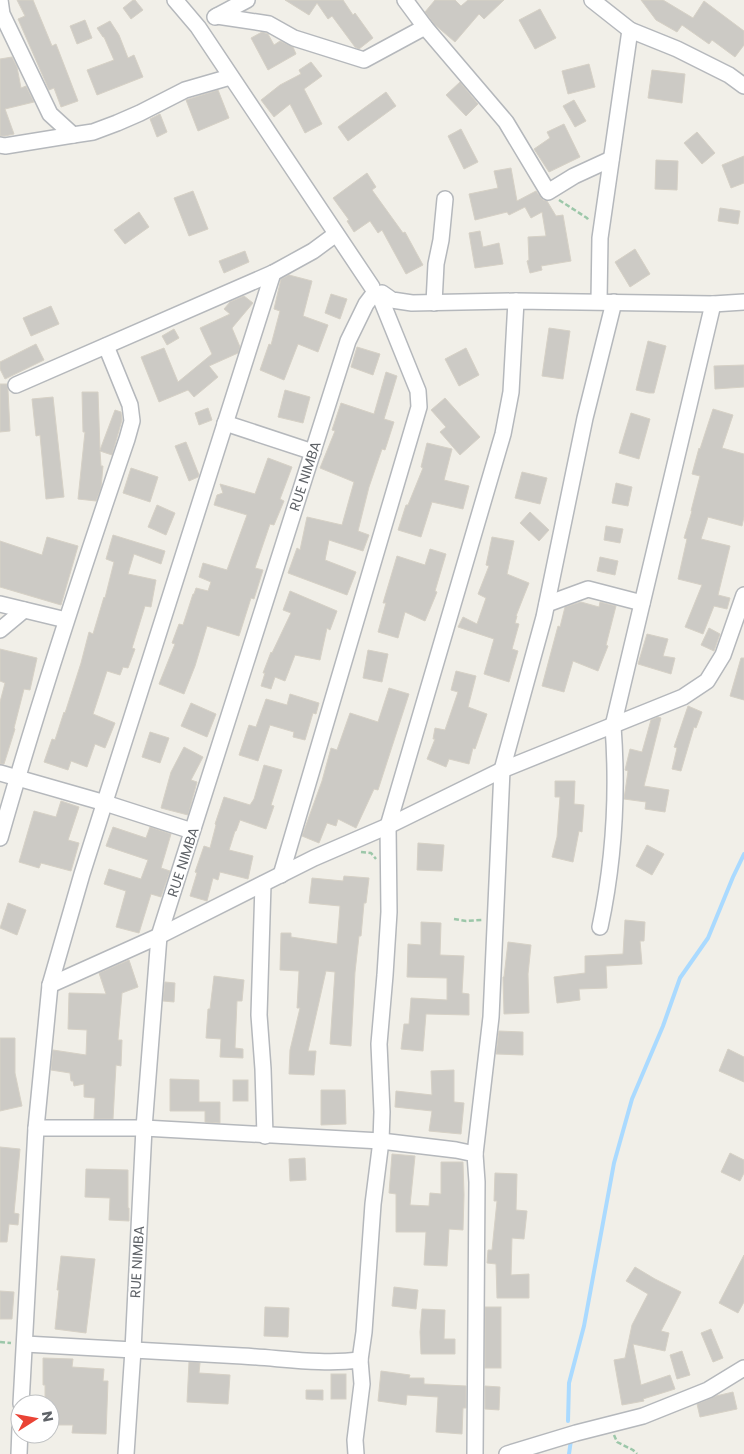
<svg xmlns="http://www.w3.org/2000/svg" width="744" height="1454" font-family="Poppins,sans-serif">
  <style>
    .lines { fill: none; stroke-linecap: round; stroke-linejoin: round }
    .stream { stroke: #aadaff; stroke-width: 4 }
    .building { fill: #cccac5; stroke: #d6d1c6 }
    .minor-casing { stroke: #b5b8bc; stroke-width: 18 }
    .path { stroke: #9cc7a9; stroke-width: 2.5; stroke-dasharray: 5 2.5; stroke-linecap: butt }
    .minor { stroke: #fff; stroke-width: 15 }
    .labels { text-anchor: middle; dominant-baseline: central; stroke-width: 4; stroke-linejoin: round; paint-order: stroke }
    .street-label { font-size: 14px; fill: #5f6368; stroke: #fff }
  </style>
  <rect width="100%" height="100%" fill="#f1efe8"/>
  <g class="lines">
    <g class="stream">
      <path d="M568,1421L569,1383L584,1326L614,1163L632,1099L663,1026L680,978L708,938L733,877L744,854"/>
      <path d="M569,1454L571,1440"/>
    </g>
  </g>
  <g class="building">
    <path d="M17,0H33L52,46L56,44L78,101L61,107L54,88L49,90L18,19L25,16Z"/>
    <path d="M133,0H135L143,10L131,19L123,8Z"/>
    <path d="M285,0H343L353,15L355,13L373,38L359,49L355,47L332,16L328,19L317,3L309,15Z"/>
    <path d="M435,0H455L461,6L468,0H504L484,19L479,14L455,42L434,24L425,12Z"/>
    <path d="M641,0H663L693,18L704,1L744,31V45L735,57L712,40L709,44L682,25L677,32L656,20Z"/>
    <path d="M540,9L556,38L535,49L519,20Z"/>
    <path d="M85,20L92,38L77,44L70,26Z"/>
    <path d="M110,21L119,35L128,58L134,55L143,77L97,95L87,70L114,60L104,37H103L97,28Z"/>
    <path d="M262,32L268,34L274,45L280,41L293,47L296,54L268,70L251,38Z"/>
    <path d="M12,57L17,67L21,88L26,86L34,102L5,109L14,134L5,136H0V59Z"/>
    <path d="M311,62L322,76L304,89L322,124L305,133L290,104L274,117L261,100L280,85L301,74L299,70Z"/>
    <path d="M589,64L595,87L568,94L562,71Z"/>
    <path d="M652,70L685,74L682,103L648,98Z"/>
    <path d="M460,82L478,104L466,116L446,95Z"/>
    <path d="M218,90L229,118L198,131L186,100Z"/>
    <path d="M386,92L396,106L348,141L338,127Z"/>
    <path d="M574,100L586,121L575,127L563,106Z"/>
    <path d="M160,114L167,132L157,137L150,119Z"/>
    <path d="M564,124L580,157L549,172L534,149L550,138L547,132Z"/>
    <path d="M461,129L478,162L464,169L448,136Z"/>
    <path d="M697,132L715,153L702,164L684,143Z"/>
    <path d="M744,156V183L731,188L722,165Z"/>
    <path d="M656,160L678,161L677,190L655,189Z"/>
    <path d="M511,168L517,201L536,191L543,200L547,201L556,216L563,215L571,261L541,266L542,270L530,273L527,261L529,260L528,237L546,236L542,212L531,218L525,207L509,215L507,212L475,220L469,194L498,188L494,171Z"/>
    <path d="M367,173L376,187L372,190L403,233L405,232L423,265L406,274L382,230L378,233L370,221L354,232L347,221L349,220L333,198Z"/>
    <path d="M193,191L208,229L189,236L174,198Z"/>
    <path d="M720,208L740,211L738,224L718,221Z"/>
    <path d="M139,212L149,227L125,244L114,230Z"/>
    <path d="M480,231L483,247L499,243L503,264L475,268L469,233Z"/>
    <path d="M635,249L650,274L630,287L615,262Z"/>
    <path d="M245,251L249,262L224,273L219,261Z"/>
    <path d="M289,275L312,281L303,316L328,325L318,352L298,344L284,380L260,370L269,344L271,345L280,311L274,309L281,279Z"/>
    <path d="M331,294L347,299L340,319L325,313Z"/>
    <path d="M244,296L253,303L232,328L240,347L238,353L209,366L218,377L194,397L188,390L159,402L141,357L164,348L178,382L212,354L200,328L230,314L224,309L230,302Z"/>
    <path d="M51,306L59,324L31,336L23,318Z"/>
    <path d="M549,328L570,331L563,379L542,376Z"/>
    <path d="M174,329L179,338L167,345L162,336Z"/>
    <path d="M648,341L666,346L654,393H649L636,390Z"/>
    <path d="M36,344L44,360L5,379L0,369V362Z"/>
    <path d="M357,347L380,354L373,375L351,367Z"/>
    <path d="M466,348L479,375L459,386L445,359Z"/>
    <path d="M744,365V387L715,389L714,366Z"/>
    <path d="M386,372L397,376L384,419L394,422L385,450L382,449L369,487L358,531L369,535L363,551L329,540L325,560L356,572L347,595L288,573L297,548L300,550L307,517L342,525L354,482L320,468L335,431L332,430L341,403L374,414Z"/>
    <path d="M0,384H7L8,390L10,431L0,432Z"/>
    <path d="M285,390L310,397L303,423L278,417Z"/>
    <path d="M82,392H98L100,450L115,410L121,412L122,420L112,455L100,451L101,466H103L101,488L96,501L78,499L85,432H83Z"/>
    <path d="M53,397L64,497L46,499L40,435L36,436L32,399Z"/>
    <path d="M445,398L480,437L460,455L440,432L446,427L431,410Z"/>
    <path d="M208,408L212,420L199,425L195,413Z"/>
    <path d="M713,409L733,415L722,448L744,454V517L742,526L708,517L701,539L730,546L718,595L730,598L727,609L714,606L703,634L685,627L702,585L678,579L687,539L684,538L692,511H691L700,476L692,474L699,448L700,449Z"/>
    <path d="M631,413L650,419L639,459L619,453Z"/>
    <path d="M186,442L199,475L198,477L189,481L175,446Z"/>
    <path d="M427,443L452,449L444,480L469,486L463,509L432,502L421,537L398,530L406,505H408L423,468L421,467Z"/>
    <path d="M268,458L292,467L280,499L284,501L274,525L270,524L255,568L263,570L254,599L251,598L239,636L207,626L195,666L184,694L159,684L175,644L172,643L179,624L183,625L193,594H194L196,588L208,591L211,582L199,577L203,563L227,570L247,515L214,505L217,495L223,493L220,484L255,494Z"/>
    <path d="M131,468L158,477L150,502L123,493Z"/>
    <path d="M522,472L547,478L540,504L515,498Z"/>
    <path d="M616,483L632,487L628,506L612,503Z"/>
    <path d="M157,505L175,513L166,535L148,527Z"/>
    <path d="M530,512L549,530L539,541L520,523Z"/>
    <path d="M606,526L623,529L620,543L604,540Z"/>
    <path d="M113,535L165,551L161,564L134,554L128,574L156,580L151,607L145,606L132,648L135,649L128,668L123,667L120,675L107,671L93,714L115,723L105,748L95,744L87,767L71,761L68,770L44,762L52,739L55,740L64,712L65,713L81,663L89,632L93,634L104,597L105,598L114,562L106,559Z"/>
    <path d="M47,537L78,546L61,605L0,587V541L42,555Z"/>
    <path d="M492,537L514,541L507,574L529,583L516,616H517L515,623L519,624L512,649L518,651L509,682L484,674L494,639L458,627L463,617L477,624L486,598L478,594L489,566L486,565Z"/>
    <path d="M430,549L446,554L435,591L437,592L425,621L405,612L398,638L378,632L386,603H383L397,556L425,565Z"/>
    <path d="M600,557L618,561L615,575L597,571Z"/>
    <path d="M290,591L337,611L330,630L327,628L320,660L295,655L285,681L275,677L271,689L261,686L265,673H263L271,652L272,653L291,613L283,610Z"/>
    <path d="M581,602L599,607L600,602L616,606L606,645L608,646L598,671L573,661L564,692L542,686L558,626L560,627L565,607Z"/>
    <path d="M709,628L720,634L714,651L701,645Z"/>
    <path d="M647,634L668,639L663,656L675,658L671,674L638,664Z"/>
    <path d="M0,649L37,658L30,690L24,689L14,728L15,729L4,764H0V702L5,683L0,681Z"/>
    <path d="M368,650L388,654L382,682L363,678Z"/>
    <path d="M741,658H744V700L730,696Z"/>
    <path d="M456,671L476,676L468,707L487,714L475,749L473,748L469,764L449,759L446,767L427,759L435,739H433L435,728L445,730L458,692L451,690Z"/>
    <path d="M389,688L409,694L378,790L374,789L356,828L338,819L336,826L327,823L319,843L302,836L322,781L331,748L337,750L350,713L378,722Z"/>
    <path d="M290,694L319,703L316,714L313,713L305,740L293,737L294,732L270,725L258,761L239,755L249,725L256,727L266,699L287,705Z"/>
    <path d="M191,703L216,714L207,737L181,726Z"/>
    <path d="M688,706L702,712L696,728L694,727L681,771L672,769L677,748L674,747Z"/>
    <path d="M658,717L661,718L644,786L669,790L665,812L645,809L646,802L624,799L628,771L625,770L630,749L642,752L651,720Z"/>
    <path d="M150,732L169,738L160,763L142,757Z"/>
    <path d="M184,747L203,757L191,780L197,782L188,815L161,808L171,772Z"/>
    <path d="M264,765L282,770L271,805L274,806L266,829L240,820L236,831H235L229,850L253,856L248,879L220,872L218,880L213,878L207,901L190,896L197,873L195,872L204,846L210,848L216,825L215,824L224,797L250,805L254,799Z"/>
    <path d="M555,781H575L574,804L584,805L582,832L579,831L573,862L552,857L557,837L560,797H555Z"/>
    <path d="M61,801L79,807L68,840L79,843L71,871L41,863L39,868L19,862L34,811L56,817Z"/>
    <path d="M113,827L146,838L150,827L171,834L161,868L170,871L161,897L151,894L139,933L116,927L126,891L104,884L109,869L141,879L148,860L106,846Z"/>
    <path d="M418,843L444,845L442,871L417,870Z"/>
    <path d="M647,845L664,854L652,875L636,866Z"/>
    <path d="M344,876L369,878L366,903H364L361,936H359L355,972L351,1046L330,1044L335,972L326,971L308,1051H316L314,1075L289,1074L290,1050L300,1008H297L299,971L280,970L281,933H291V937L337,944L340,906L309,903L312,878L343,881Z"/>
    <path d="M8,903L26,910L17,935L0,928Z"/>
    <path d="M625,920L645,922L644,941H640L642,964L606,966L607,988L579,989L580,1000L557,1003L554,977L585,973V956L623,954Z"/>
    <path d="M421,922L441,923L440,955L464,956L462,993L469,994V1015L426,1014L423,1051L401,1049L404,1024H409L411,998L447,1000V978L407,977L408,944L421,945Z"/>
    <path d="M508,942L531,945L528,974L529,1013L504,1014L503,977H504Z"/>
    <path d="M129,960L138,987L122,993L118,1040H122L121,1066L116,1065L113,1119H94L95,1098L84,1097V1084L74,1086L73,1081H71L70,1073L51,1070L53,1050L86,1055L87,1030L68,1029L69,993L106,994L99,973Z"/>
    <path d="M214,976L244,980L242,1001H237L235,1048L243,1049V1058L220,1057L221,1039L206,1038L208,1009H210Z"/>
    <path d="M165,982L175,983L174,1002L163,1001Z"/>
    <path d="M499,1031L523,1032V1055L496,1054Z"/>
    <path d="M0,1038H15V1073L22,1106L0,1111Z"/>
    <path d="M728,1049L744,1057V1082L719,1071Z"/>
    <path d="M454,1070V1102L464,1103L461,1134L429,1131L432,1111L395,1107L396,1091L432,1095L431,1071Z"/>
    <path d="M170,1079L199,1080V1102H220V1123L205,1122V1111H170Z"/>
    <rect x="233" y="1080" width="15" height="21"/>
    <path d="M321,1090H345L346,1124L321,1125Z"/>
    <path d="M0,1147L20,1149L14,1213L19,1214L18,1225L9,1224L7,1242H0Z"/>
    <path d="M730,1153L744,1160V1173L740,1181L721,1172Z"/>
    <path d="M392,1154L415,1156L410,1205L429,1206L430,1193L441,1194V1162H463L464,1195L463,1230L449,1229L447,1266L424,1265L426,1232H396V1194L389,1193Z"/>
    <path d="M305,1158L306,1180L290,1181L289,1159Z"/>
    <path d="M86,1169L128,1170V1208H129V1221L109,1220L110,1198L85,1197Z"/>
    <path d="M495,1173L517,1174L516,1210L527,1211L524,1239L512,1238L511,1275L529,1274V1298H497L496,1264L487,1263L488,1250H492L497,1201H494Z"/>
    <path d="M744,1255V1302L738,1313L719,1303Z"/>
    <path d="M61,1256L95,1259L86,1333L55,1329L59,1290H57Z"/>
    <path d="M635,1267L655,1279L681,1292L661,1331L669,1333L665,1351L633,1344L641,1385L670,1375L675,1389L643,1399L644,1401L622,1405L614,1360L625,1358L632,1325L648,1294L626,1281Z"/>
    <path d="M394,1287L418,1290L416,1309L392,1306Z"/>
    <path d="M0,1291L14,1292L12,1319H0Z"/>
    <path d="M265,1307L289,1308L288,1337L264,1336Z"/>
    <rect x="485" y="1307" width="16" height="61"/>
    <path d="M422,1309L445,1310L444,1339H455V1354H421L420,1332Z"/>
    <path d="M711,1329L723,1358L713,1362L701,1333Z"/>
    <path d="M682,1351L690,1375L677,1379L670,1355Z"/>
    <path d="M43,1358L73,1359L72,1367L104,1369L103,1381H108L106,1434L72,1433L73,1425H50V1404H45V1385H43Z"/>
    <path d="M189,1362L200,1363L199,1373L230,1375L228,1404L187,1402Z"/>
    <path d="M381,1371L410,1375L409,1378H424V1384L466,1386V1408H463L462,1434L436,1432L438,1397L407,1395L406,1405L378,1401Z"/>
    <rect x="331" y="1374" width="15" height="25"/>
    <path d="M485,1386L500,1387L499,1410L485,1409Z"/>
    <path d="M306,1390H323V1400L306,1399Z"/>
    <path d="M733,1392L737,1409L700,1417L697,1404L716,1396Z"/>
  </g>
  <g class="lines">
    <defs>
      <g id="minor">
        <path d="M0,0L2,14L50,114L73,135L93,132L117,123L140,113L185,90L230,77"/>
        <path d="M175,0L198,27L372,287"/>
        <path d="M405,0L425,27L506,122L548,192L574,176L611,159"/>
        <path d="M592,0L630,30L677,49L729,75L744,86"/>
        <path d="M217,16L269,24L294,38L364,60L425,27"/>
        <path d="M215,17L247,0"/>
        <path d="M0,145L5,146L73,135"/>
        <path d="M382,293L392,300L412,303L516,301L713,304L744,302"/>
        <path d="M599,301L600,238L630,30"/>
        <path d="M434,303L436,264L441,240L445,199"/>
        <path d="M16,385L273,273L313,251L336,234"/>
        <path d="M225,423L313,452"/>
        <path d="M0,604L66,620"/>
        <path d="M547,604L588,589L642,603"/>
        <path d="M0,630L24,610"/>
        <path d="M0,773L105,803L192,831"/>
        <path d="M0,838C38,704 82,571 127,439L132,421L130,405L106,346"/>
        <path d="M281,875L419,407L418,391L380,297"/>
        <path d="M263,884L259,1015L263,1069L265,1136"/>
        <path d="M600,927C614,861 618,793 613,726L713,304"/>
        <path d="M50,985L159,936L314,858L388,826L502,770L683,697L707,681L723,655L744,595"/>
        <path d="M36,1128H144L381,1141L456,1150L475,1154L477,1182L475,1454"/>
        <path d="M475,1154L491,1017L502,770L544,617L585,418L614,302"/>
        <path d="M25,1344C97,1348 170,1352 242,1356C282,1358 321,1365 360,1360L362,1384L355,1440L356,1454"/>
        <path d="M360,1360L364,1332L373,1204L381,1141L382,1112L379,1044L385,975L389,912L388,826L503,434L511,392L516,301"/>
        <path d="M21,1404L36,1128L50,985L82,874L273,273"/>
        <path d="M19,1454L20,1428"/>
        <path d="M126,1454L133,1350L144,1128L159,936L348,341L366,304L372,296"/>
        <path d="M507,1454L576,1433L643,1416L708,1390L744,1368"/>
      </g>
    </defs>
    <use href="#minor" class="minor-casing"/>
    <g class="path">
      <path d="M559,200L587,218L589,221"/>
      <path d="M361,852L371,853L376,859"/>
      <path d="M454,919L466,921L482,920"/>
      <path d="M0,1342L11,1343"/>
      <path d="M614,1435L617,1442L633,1450L637,1454"/>
    </g>
    <use href="#minor" class="minor"/>
  </g>
  <g class="labels">
    <g class="street-label">
      <text transform="translate(305 476) rotate(-72)">RUE NIMBA</text>
      <text transform="translate(183 862) rotate(-72)">RUE NIMBA</text>
      <text transform="translate(137 1262) rotate(-87)">RUE NIMBA</text>
    </g>
  </g>
  <g transform="translate(35 1419) rotate(79)"><circle r="24" fill="#ffffff" stroke="#bfc1c3"/>
  <path d="M0-4L9 19L0 12L-9 19Z" fill="#ea4335"/>
  <text y="-8" font-size="14" font-weight="bold" text-anchor="middle" fill="#5f6368">N</text>
  </g>
</svg>
